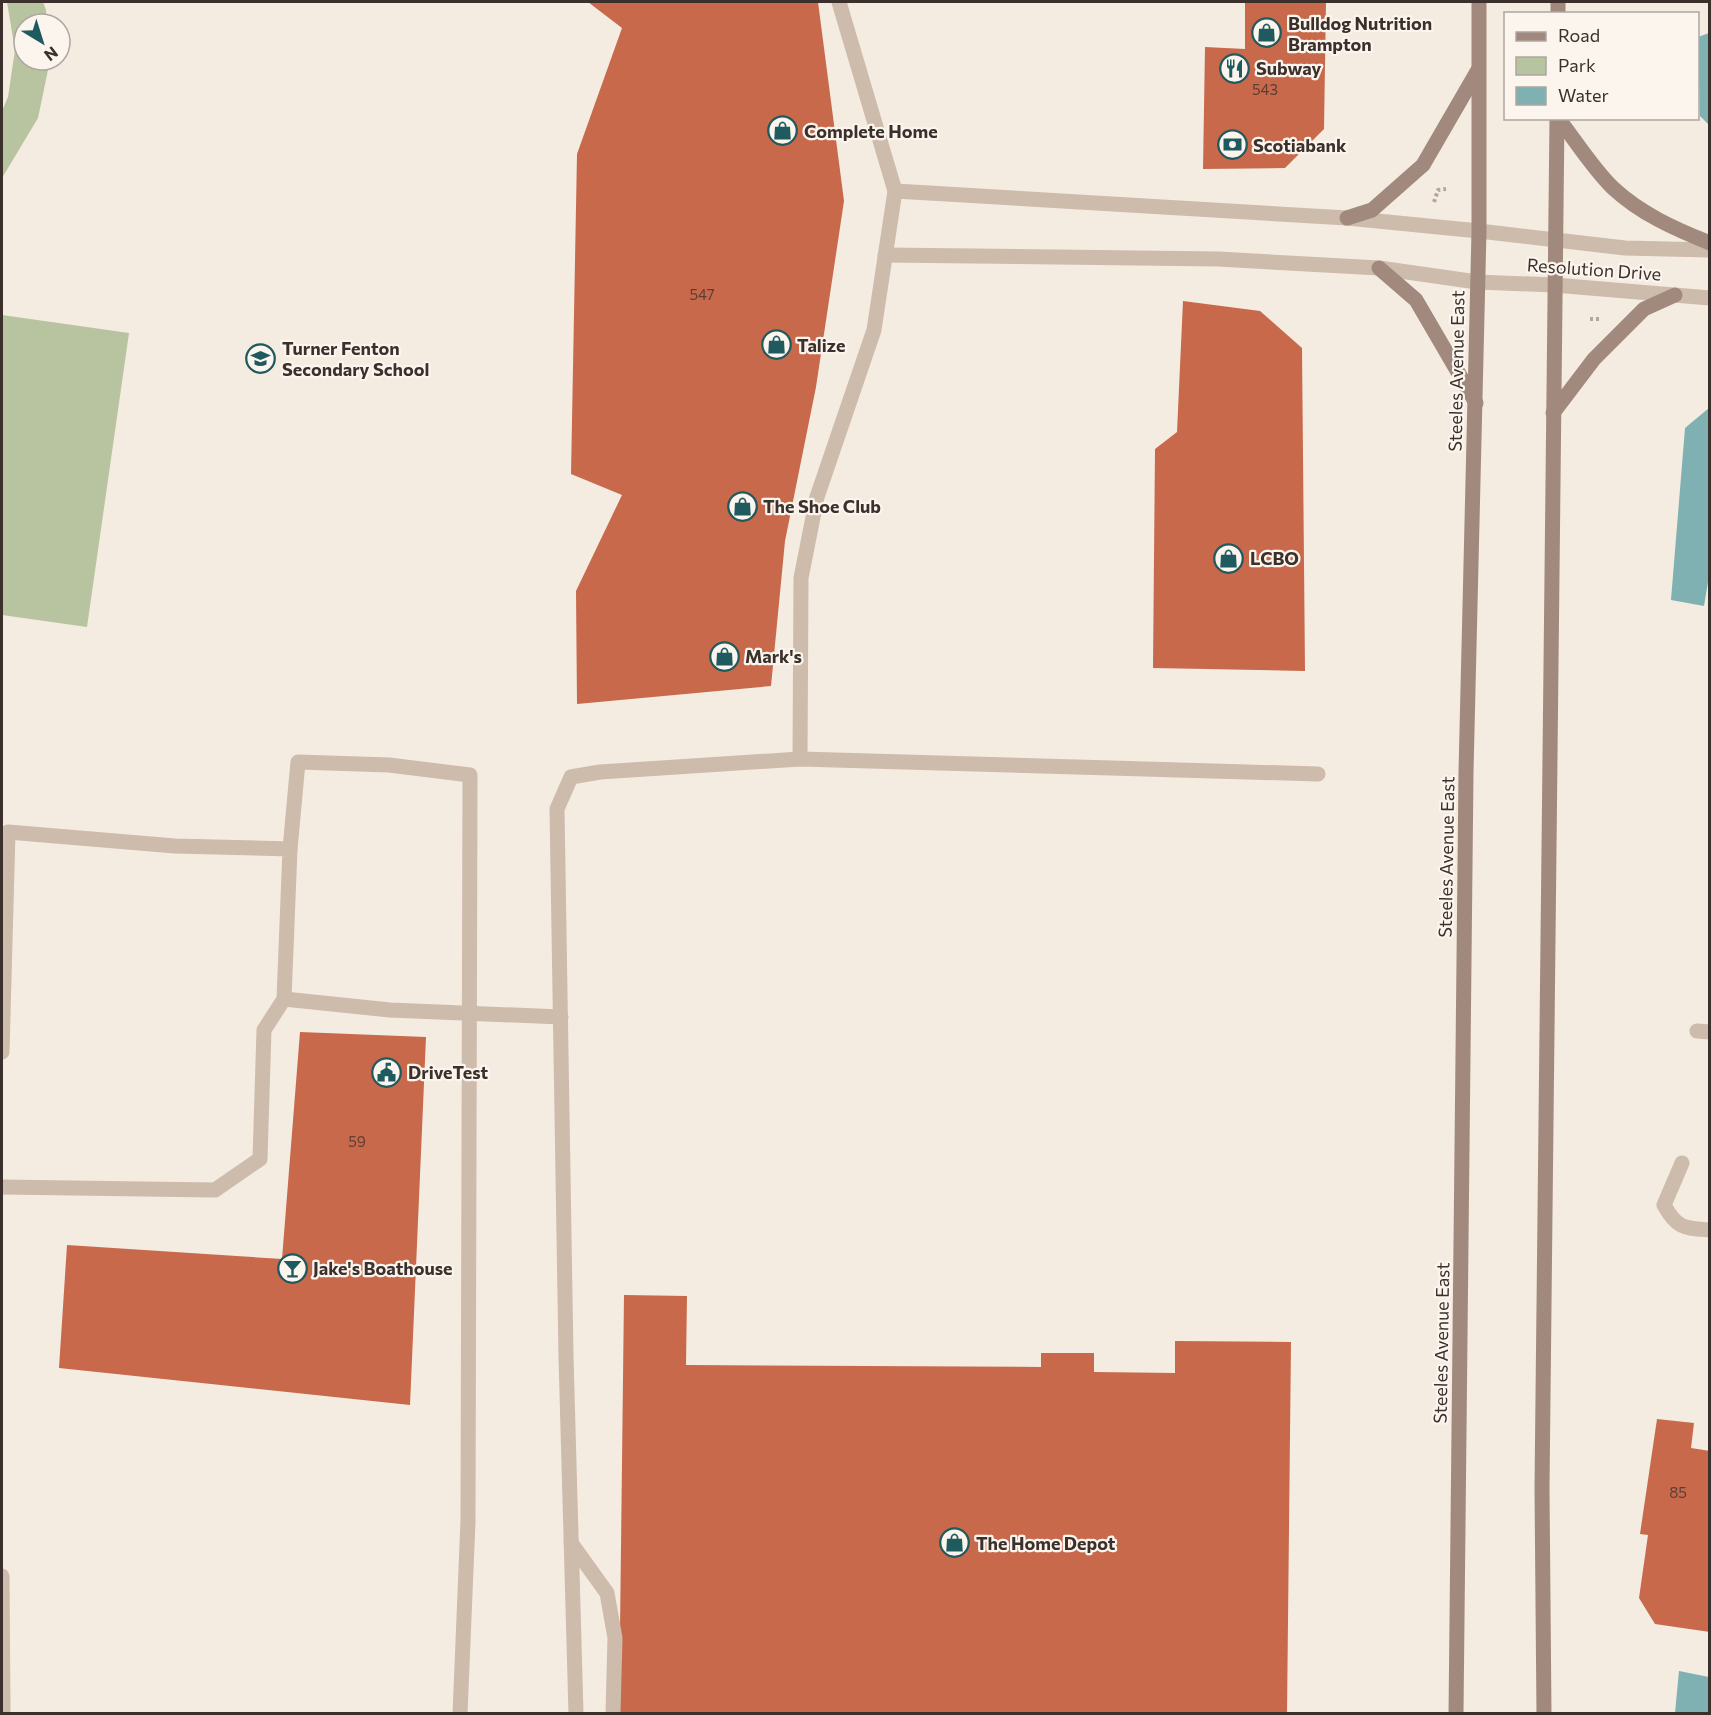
<svg xmlns="http://www.w3.org/2000/svg" width="1711" height="1715" font-family="Commissioner,sans-serif">
  <style>
    .green { fill: #b8c4a0 }
    .water { fill: #7fb0b2 }
    .building { fill: #c8694b }
    .lines { fill: none; stroke-linecap: round; stroke-linejoin: round }
    .path { stroke: #b9a596; stroke-width: 4; stroke-dasharray: 3 3; stroke-linecap: butt }
    .lane { stroke: #cdbbac; stroke-width: 15 }
    .street { stroke: #cdbbac; stroke-width: 15 }
    .secondary { stroke: #a18a7d; stroke-width: 15 }
    .labels { text-anchor: middle; dominant-baseline: central; stroke-width: 4.5; stroke-linejoin: round; paint-order: stroke }
    .number-label { font-size: 15px; fill: #5e3e33 }
    .poi-label { font-size: 18px; font-weight: bold; fill: #3b302b; stroke: #fbf5ee; text-anchor: start }
    .street-label { font-size: 18px; fill: #3b302b; stroke: #fbf5ee }
  </style>
  <rect width="100%" height="100%" fill="#f4ebe1"/>
  <g class="green">
    <path d="M7,2H43L46,10L47,24H24V60H49V65L38,118L2,178V111L8,97L15,50Z"/>
    <path d="M2,315L129,333L87,627L2,615Z"/>
  </g>
  <g class="water">
    <path d="M1709,33H1710L1709,125L1700,116L1698,37Z"/>
    <path d="M1709,408L1710,570L1704,606L1671,600L1685,428Z"/>
    <path d="M1679,1671L1709,1677V1713H1675Z"/>
  </g>
  <g class="building">
    <path d="M588,2H818L844,201L816,387L785,541L771,686L577,704L576,591L622,495L571,474L577,154L622,28Z"/>
    <path d="M1245,2H1326L1324,129L1285,168L1203,169L1205,47L1245,49Z"/>
    <path d="M1183,301L1260,311L1302,348L1305,671L1153,668L1155,449L1177,432Z"/>
    <path d="M300,1032L426,1037L410,1405L59,1368L67,1245L282,1259Z"/>
    <path d="M624,1295L687,1296L686,1365L1041,1367V1353H1094V1372L1175,1373V1341L1291,1342L1287,1714H619Z"/>
    <path d="M1657,1419L1694,1423L1691,1448L1710,1451V1632L1655,1624L1639,1598L1648,1535L1640,1534Z"/>
  </g>
  <g class="lines">
    <g class="path">
      <path d="M1434,202L1438,190L1446,189"/>
      <path d="M1590,319H1599"/>
    </g>
    <g class="lane">
      <path d="M895,191L1347,218L1479,231"/>
      <path d="M885,255L1218,259L1379,268L1477,282"/>
      <path d="M800,759L801,578L817,497L874,330L895,191L839,2"/>
      <path d="M290,849L298,762L389,765L470,775L468,1521L460,1714"/>
      <path d="M284,999L390,1010L561,1017"/>
      <path d="M1697,1031L1710,1032"/>
      <path d="M2,1052L8,832L175,846L290,849L284,999L264,1030L260,1159L215,1190L2,1187"/>
      <path d="M1682,1163L1664,1205C1677,1229 1685,1228 1710,1230"/>
      <path d="M571,1543L607,1593L615,1638L613,1714"/>
      <path d="M2,1576L3,1714"/>
      <path d="M576,1714L566,1357L557,809L571,777L600,772L800,759L1318,774"/>
    </g>
    <g class="street">
      <path d="M1479,231L1625,248L1710,250"/>
      <path d="M1477,282L1554,285L1710,298"/>
    </g>
    <g class="secondary">
      <path d="M1558,2V14"/>
      <path d="M1558,118C1575,140 1594,170 1613,188C1641,214 1675,229 1710,243"/>
      <path d="M1347,218L1372,210L1423,165L1478,70"/>
      <path d="M1379,268L1416,300L1476,403"/>
      <path d="M1553,413L1594,359L1644,309L1675,295"/>
      <path d="M1456,1714L1466,772L1479,231V2"/>
      <path d="M1544,1714L1542,1488L1557,118"/>
    </g>
  </g>
  <defs>
    <symbol id="shop-ring" viewBox="-11 -11 22 22"><circle r="9.5" fill="#fbf5ee" stroke="#1f5a5e" stroke-width="1.5"/><path d="M-5-2.5h2.3a2.7 3.5 0 0 1 5.4 0H5L5.5 6h-11ZM-1.5-2.5h3a1.5 2.3 0 0 0-3 0Z" fill="#1f5a5e"/></symbol>
    <symbol id="restaurant-ring" viewBox="-11 -11 22 22"><circle r="9.5" fill="#fbf5ee" stroke="#1f5a5e" stroke-width="1.5"/><path d="M-5-6h1v4h1v-4h1v4h1v-4h1v5L-1.5 .5V6h-2V.5L-5-1ZM5-6V6H3V1.5H1.5Q1.5-4 5-6Z" fill="#1f5a5e"/></symbol>
    <symbol id="bank-ring" viewBox="-11 -11 22 22"><circle r="9.5" fill="#fbf5ee" stroke="#1f5a5e" stroke-width="1.5"/><path d="M-6-4H6V4H-6ZM0-2.3a2.3 2.3 0 1 0 0 4.6a2.3 2.3 0 1 0 0-4.6Z" fill="#1f5a5e"/></symbol>
    <symbol id="school-ring" viewBox="-11 -11 22 22"><circle r="9.5" fill="#fbf5ee" stroke="#1f5a5e" stroke-width="1.5"/><path d="M0-5L7-2L0 1L-7-2ZM-4 1L0 2.5L4 1V4Q0 6-4 4Z" fill="#1f5a5e"/></symbol>
    <symbol id="civic-ring" viewBox="-11 -11 22 22"><circle r="9.5" fill="#fbf5ee" stroke="#1f5a5e" stroke-width="1.5"/><path d="M-.6-6.5H3V-4.5H.6V-3L4-1V1h2V6H-6V1h2V-1L-.6-3ZM-1.2 2.5V6h2.4V2.5Z" fill="#1f5a5e"/></symbol>
    <symbol id="bar-ring" viewBox="-11 -11 22 22"><circle r="9.5" fill="#fbf5ee" stroke="#1f5a5e" stroke-width="1.5"/><path d="M-6-5H6L.8 .8V4.5H3.5V6h-7V4.5H-.8V.8Z" fill="#1f5a5e"/></symbol>
  </defs>
  <g fill-rule="evenodd">
    <use href="#shop-ring" x="1250" y="16" width="33" height="33"/>
    <use href="#restaurant-ring" x="1218" y="52" width="33" height="33"/>
    <use href="#shop-ring" x="766" y="114" width="33" height="33"/>
    <use href="#bank-ring" x="1216" y="128" width="33" height="33"/>
    <use href="#shop-ring" x="760" y="328" width="33" height="33"/>
    <use href="#school-ring" x="244" y="342" width="33" height="33"/>
    <use href="#shop-ring" x="726" y="490" width="33" height="33"/>
    <use href="#shop-ring" x="1212" y="542" width="33" height="33"/>
    <use href="#shop-ring" x="708" y="640" width="33" height="33"/>
    <use href="#civic-ring" x="370" y="1056" width="33" height="33"/>
    <use href="#bar-ring" x="276" y="1252" width="33" height="33"/>
    <use href="#shop-ring" x="938" y="1526" width="33" height="33"/>
  </g>
  <g class="labels">
    <g class="number-label">
      <text x="1265" y="89">543</text>
      <text x="702" y="294">547</text>
      <text x="357" y="1141">59</text>
      <text x="1678" y="1492">85</text>
    </g>
    <g class="poi-label">
      <text x="1288" y="23">Bulldog Nutrition<tspan x="1288" dy="21">Brampton</tspan></text>
      <text x="1256" y="68">Subway</text>
      <text x="804" y="131">Complete Home</text>
      <text x="1253" y="145">Scotiabank</text>
      <text x="797" y="345">Talize</text>
      <text x="282" y="348">Turner Fenton<tspan x="282" dy="21">Secondary School</tspan></text>
      <text x="763" y="506">The Shoe Club</text>
      <text x="1250" y="558">LCBO</text>
      <text x="745" y="656">Mark's</text>
      <text x="408" y="1072">DriveTest</text>
      <text x="313" y="1268">Jake's Boathouse</text>
      <text x="976" y="1543">The Home Depot</text>
    </g>
    <g class="street-label">
      <text transform="translate(1594 269) rotate(4)">Resolution Drive</text>
      <text transform="translate(1456 371) rotate(-89)">Steeles Avenue East</text>
      <text transform="translate(1446 857) rotate(-89)">Steeles Avenue East</text>
      <text transform="translate(1441 1343) rotate(-89)">Steeles Avenue East</text>
    </g>
  </g>
  <rect width="1711" height="1715" fill="none" stroke="#3b302b" stroke-width="6"/>
  <rect x="1504" y="12" width="195" height="108" fill="#fbf5ee" stroke="#aea6a0" stroke-width="1.5"/>
  <rect x="1516" y="32" width="30" height="9" fill="#a18a7d" stroke="#aea6a0" stroke-width="1.5"/>
  <text x="1558" y="42" font-size="18" fill="#3b302b">Road</text>
  <rect x="1516" y="57" width="30" height="18" fill="#b8c4a0" stroke="#aea6a0" stroke-width="1.5"/>
  <text x="1558" y="72" font-size="18" fill="#3b302b">Park</text>
  <rect x="1516" y="87" width="30" height="18" fill="#7fb0b2" stroke="#aea6a0" stroke-width="1.5"/>
  <text x="1558" y="102" font-size="18" fill="#3b302b">Water</text>
  <g transform="translate(42 42) rotate(142)"><circle r="28" fill="#fbf5ee" stroke="#aea6a0" stroke-width="1.5"/>
  <path d="M0-4.5L10 22L0 15L-10 22Z" fill="#1f5a5e"/>
  <text y="-9" font-size="16" font-weight="bold" text-anchor="middle" fill="#3b302b">N</text>
  </g>
</svg>
